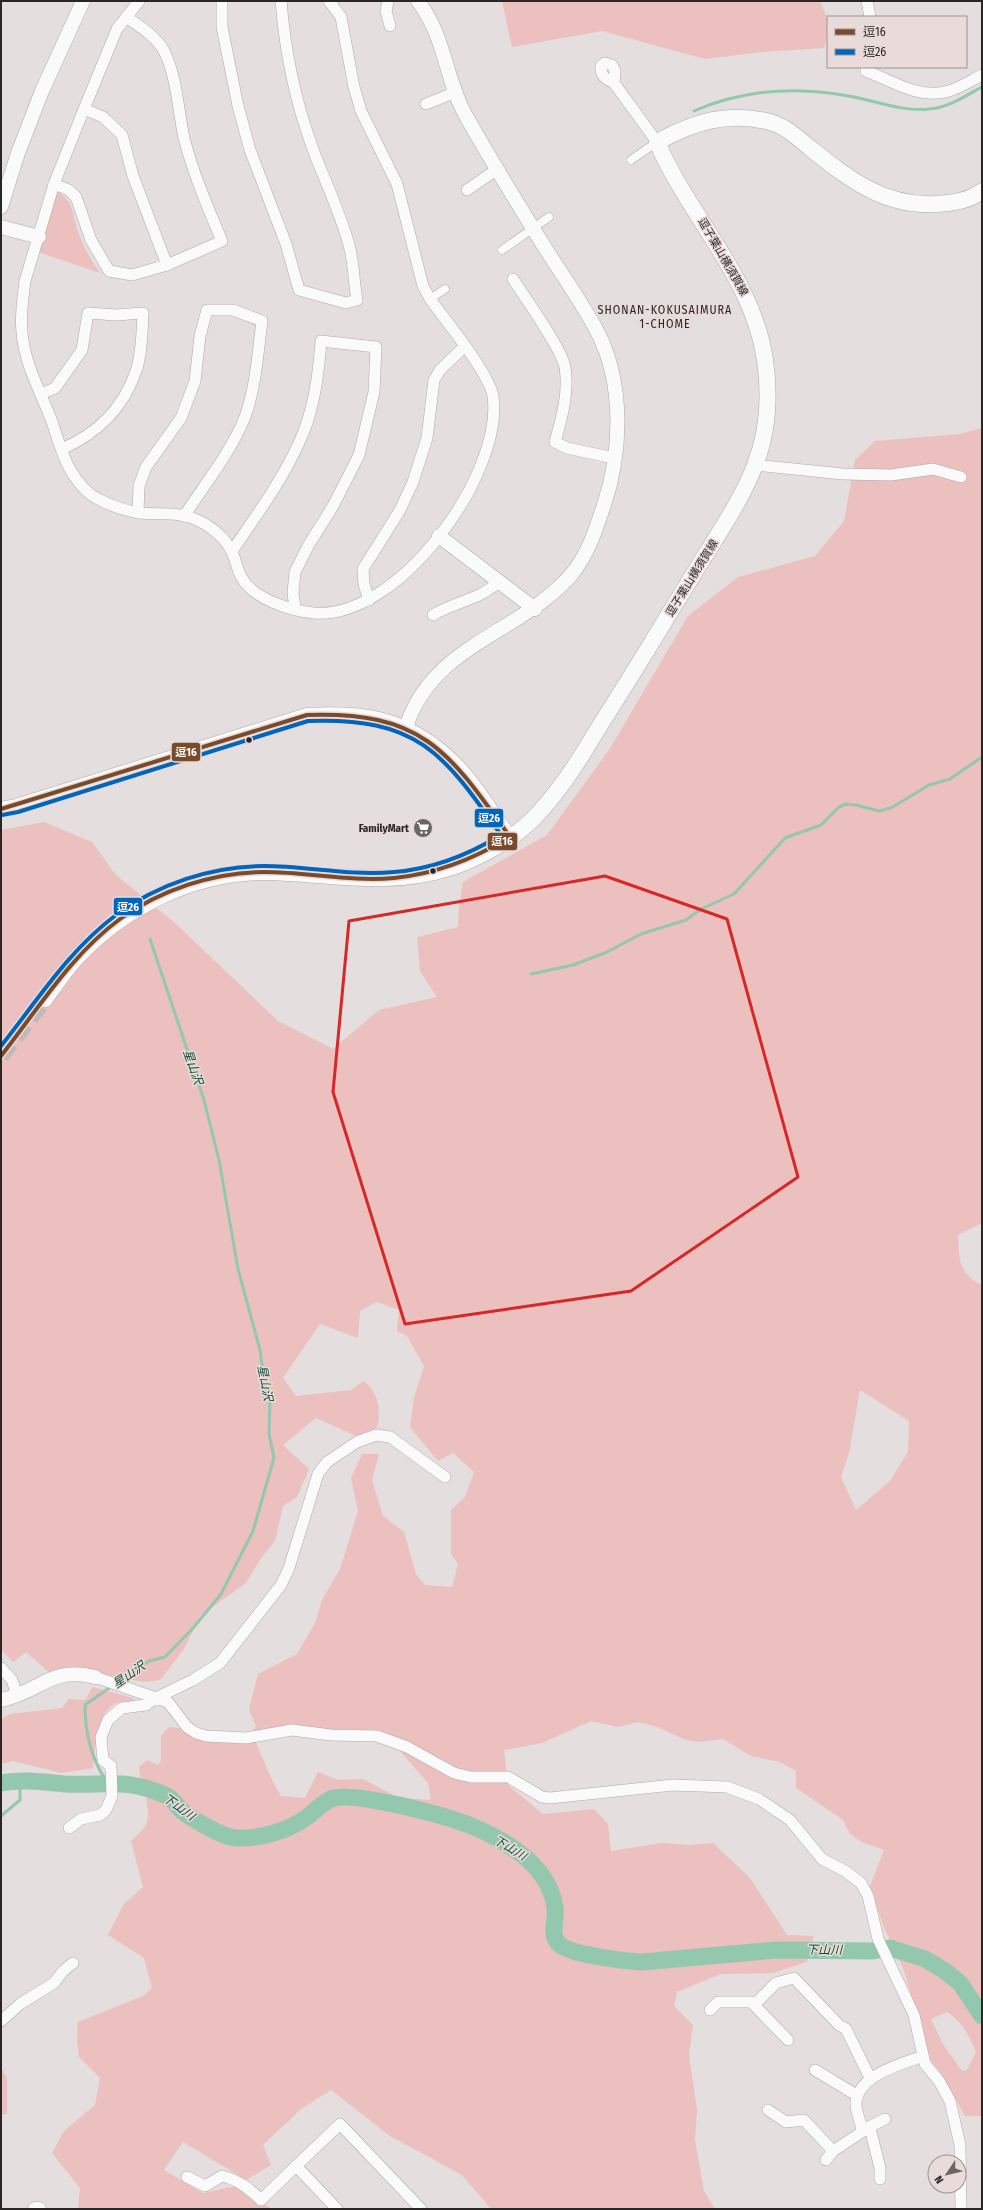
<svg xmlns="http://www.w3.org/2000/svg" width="983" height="2210" font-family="'Fira Sans Condensed','Noto Sans JP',sans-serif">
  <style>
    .green { fill: #ebc0bf; fill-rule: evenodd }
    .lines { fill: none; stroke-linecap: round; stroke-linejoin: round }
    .stream { stroke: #94c8ae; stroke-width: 3 }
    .river { stroke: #94c8ae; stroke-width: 17 }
    .secondary-tunnel { stroke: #bfb9b9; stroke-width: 16; stroke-dasharray: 16 8; stroke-linecap: butt }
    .pedestrian-casing { stroke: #aea9a9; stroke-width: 9 }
    .minor-casing { stroke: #aea9a9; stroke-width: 12 }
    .tertiary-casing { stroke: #aea9a9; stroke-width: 15 }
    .secondary-casing { stroke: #aea9a9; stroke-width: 17 }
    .pedestrian { stroke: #fbfafa; stroke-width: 8 }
    .minor { stroke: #fbfafa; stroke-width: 11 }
    .tertiary { stroke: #fbfafa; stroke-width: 14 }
    .secondary { stroke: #fbfafa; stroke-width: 16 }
    .bus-1-casing { stroke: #e8dbda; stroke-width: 7 }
    .bus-2-casing { stroke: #e8dbda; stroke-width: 7 }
    .bus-1 { stroke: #7a4b2a; stroke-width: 4 }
    .bus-2 { stroke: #0065bd; stroke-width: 4 }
    .marked { fill: none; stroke: #d62828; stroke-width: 3; stroke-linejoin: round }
    .bus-dot { fill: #2a2626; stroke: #e8dbda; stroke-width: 1.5 }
    .labels { text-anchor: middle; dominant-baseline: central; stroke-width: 3; stroke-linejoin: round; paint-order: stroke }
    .street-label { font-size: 11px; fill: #2a2626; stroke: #e8dbda }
    .poi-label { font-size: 11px; font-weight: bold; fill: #2a2626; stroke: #e8dbda; text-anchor: end }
    .neighbourhood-label { font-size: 12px; letter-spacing: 1px; fill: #2a2626; stroke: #e8dbda }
    .water-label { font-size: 12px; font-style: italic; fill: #0d4c34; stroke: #e8dbda }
    .line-badge { stroke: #e8dbda; stroke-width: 1.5 }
    .badge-label { font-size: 11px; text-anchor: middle; font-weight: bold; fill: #fff }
  </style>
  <rect width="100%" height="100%" fill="#e4dede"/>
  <g class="green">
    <path d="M502,1H820C829,20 830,27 824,48L762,52L705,59L602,31L512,47Z"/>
    <path d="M54,190C76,200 71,215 79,234C84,248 91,260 100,273L38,252Z"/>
    <path d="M982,428V1223L958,1235C959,1259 958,1273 982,1285V2116H965L941,2073L931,2061L903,1968L884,1928L870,1886L884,1850L862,1842L850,1834L843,1820L796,1788V1771L780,1762L751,1756L723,1739L700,1742L686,1740L657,1727L638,1722L618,1727L591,1721L542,1743L504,1750L508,1785L543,1814L594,1809L608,1824L611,1851L662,1843L690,1845L713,1843L750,1878L787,1935L814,1936L807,1962L773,1973L721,1974L677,1992L674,2006L693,2025L689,2055L697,2110L695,2140L704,2191L715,2209H491L462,2175L390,2136L331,2090L301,2109L263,2145L271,2165L246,2180L183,2142L164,2170L203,2193L235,2186L272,2209H80L78,2207L80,2188L52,2153L64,2131L95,2105L100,2078L79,2057L77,2037L78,2022L143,1996L152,1988L144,1958L108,1935L124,1904L143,1887L131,1841C136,1836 144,1830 146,1824C153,1809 140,1783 139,1767L147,1760L158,1765L161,1761V1736L169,1727L179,1728L218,1742L244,1743L256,1726L249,1710L258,1674L297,1654L315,1623L322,1600L340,1569L358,1511L351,1478L362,1454H379L372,1480L383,1516L404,1532L416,1574L425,1585L452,1587L458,1564L451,1554V1510L465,1497L474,1472L453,1453L438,1461L410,1427L414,1398L424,1366L407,1336L397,1331L399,1310L377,1302L360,1311L358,1338L320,1324L283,1378L296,1396L351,1390L364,1381C379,1394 381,1409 377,1428L356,1436L316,1418L283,1445L309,1469L297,1497L283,1506L275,1541L261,1558L246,1583L200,1616L184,1649L160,1680L144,1682L81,1670L51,1674L26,1652L13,1662L1,1650V830L44,822L92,842L115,874L176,924L278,1021L333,1049L379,1010L437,997L420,971L417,937L458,927L459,908L463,882L547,835L609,750L688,616L738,577L815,556L844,521L855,460L875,441L960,434ZM860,1390L909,1421L908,1452L890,1481L856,1510L841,1477L849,1453ZM300,1727L385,1734L428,1783L431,1800L399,1798L363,1779L338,1780L318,1772L305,1798L281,1796L272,1780L256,1743L262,1731ZM947,2012C963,2022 969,2036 976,2052L967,2070L962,2071L943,2044L931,2019Z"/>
    <path d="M93,1687L133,1698V1702C128,1702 121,1701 117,1703C95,1712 96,1748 93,1768L61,1773L13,1761L1,1764V1719L10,1714L62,1708L69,1699L85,1700Z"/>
    <path d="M1,2067L7,2078V2114L1,2115Z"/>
  </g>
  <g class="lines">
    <g class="stream">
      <path d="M694,111C746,88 799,86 854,97C878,102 905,112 929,109C948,108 965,96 982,87"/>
      <path d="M531,974L573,965L607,952L641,934L686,920L701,909L734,894L785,838L821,825L839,807L846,804L856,805L879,811L891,808L929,785L950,779L982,757"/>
      <path d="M118,1681L149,1661L165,1657L194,1627L221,1594L253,1531L274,1458L269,1434L270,1398L264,1381L260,1350L238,1269L219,1160L204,1100L150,939"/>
      <path d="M107,1782C91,1759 85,1733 85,1705L112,1686"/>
      <path d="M1,1816L20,1800V1781"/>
    </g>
    <path class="river" d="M1,1783C22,1779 43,1782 65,1784C106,1786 125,1777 167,1796C174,1799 177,1807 183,1812C194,1820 224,1838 237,1838C260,1839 288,1831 307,1817C315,1811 322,1803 331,1799C354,1790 450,1817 474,1827C509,1842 550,1867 555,1908C557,1920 549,1934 559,1944C570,1955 625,1961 642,1962L777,1950L873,1951L890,1948L925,1959L945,1971L960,1983L982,2016"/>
    <path class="secondary-tunnel" d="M1,1056L45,999"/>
    <defs>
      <g id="pedestrian">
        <path d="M631,160L657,142"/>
        <path d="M502,250L549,217"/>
        <path d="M430,299L445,289"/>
      </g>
      <g id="minor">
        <path d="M139,1L117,29L84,109L54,184L25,281C23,297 20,315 22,332C24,362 40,391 51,419C57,436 62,456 71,471C78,483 87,494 100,500C112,506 127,511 140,513C160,515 180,511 199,521C212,527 226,539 232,552C236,560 237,570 242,578C253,599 292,611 314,613C399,620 504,473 493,396C489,373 446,321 430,299L423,286L397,184L361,111L354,87L341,17L329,1"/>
        <path d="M222,1V27L238,106L250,150L286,244L299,290L346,303L357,300C354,284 354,266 350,249C342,216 326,184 314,152C296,104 285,52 281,1"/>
        <path d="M388,1L386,11L390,26"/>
        <path d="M867,1L870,17"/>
        <path d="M126,17C139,26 156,36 164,51C177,77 178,110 184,138C193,173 208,208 222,241L167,265"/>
        <path d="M867,67L866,71C893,81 919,100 949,91C960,88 972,80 982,75"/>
        <path d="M614,83L615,71L612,65L605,63L601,66C600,76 606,79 614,83L657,142"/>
        <path d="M426,104L456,92"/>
        <path d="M54,184L69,190L76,197L91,240L109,271L132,275L167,265L133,176L122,135L103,117L84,109"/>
        <path d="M467,190L496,170"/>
        <path d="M513,279C525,298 561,347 565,367C569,393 562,417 555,442L567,448L614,458"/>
        <path d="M41,394L55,388L82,350L88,313L116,315L143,313C142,331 142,354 136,371C123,409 98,433 62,449"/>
        <path d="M755,465L843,474L891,475L933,469L961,477"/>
        <path d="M138,513L139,486L146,467L181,418L195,381L200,336L207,310H233L262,321C258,352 256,386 245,417C231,452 205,484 184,516"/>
        <path d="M232,551C258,513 287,474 304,431C315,403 319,370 321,341L376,347L374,392L359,455L333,506L308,546L295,572L293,593L295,608"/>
        <path d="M369,600L364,584L363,569L400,510L413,482L427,438L434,380L440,370L464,347"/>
        <path d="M433,615C454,602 482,599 499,581"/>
        <path d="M1,1668L12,1680L17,1695"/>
        <path d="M95,1677L156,1698L193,1680L220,1663L281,1585L289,1568L318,1474L327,1462L357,1442L376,1435L390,1437L445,1477"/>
        <path d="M69,1828L81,1819L100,1815L106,1810L112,1796L111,1766L103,1760L101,1737L108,1720L122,1708L146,1705L156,1698L168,1702L187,1727L196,1733L206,1736L246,1738L292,1730L331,1735L377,1736L407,1747L454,1773L471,1777H508L542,1797L550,1798L673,1785L727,1787L759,1799L790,1820L822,1859L845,1871L861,1883L868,1896L878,1939L914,2015L925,2064L939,2081L950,2101L960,2145L961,2209"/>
        <path d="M710,2010L718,2002H751L754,2005"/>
        <path d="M1,2021L20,2004L54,1983L63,1971L73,1963"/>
        <path d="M788,2040L754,2005L776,1983L794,1978L839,2025L846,2029L870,2078"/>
        <path d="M815,2070L858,2096"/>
        <path d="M768,2110L786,2122L804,2120L833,2151"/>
        <path d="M862,2127L871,2132L880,2168V2179"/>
        <path d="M865,2129L885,2119"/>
        <path d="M826,2160L833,2151L862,2132C862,2122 855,2112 856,2102C859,2075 901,2064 923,2056"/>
        <path d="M187,2177L205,2186L222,2176C238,2180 249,2188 261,2200L296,2166"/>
        <path d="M337,2209L296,2166L340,2124L421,2209"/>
      </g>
      <g id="tertiary">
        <path d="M1,207L18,153L42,91L83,1"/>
        <path d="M1,227L39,237"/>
        <path d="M439,536L535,609"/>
        <path d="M406,727C433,644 518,635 571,575C588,555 596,529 604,505C622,451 624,383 597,331C581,301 560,272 542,243C516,201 490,159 466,116C445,79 446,38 418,1"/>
        <path d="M1,809L16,806L307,715C363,712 402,717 446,755C470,775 491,811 510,837"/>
        <path d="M1,1700C41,1692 49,1666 95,1677"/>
        <path d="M35,2209H39"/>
      </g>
      <path id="secondary" d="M45,999C55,985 65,970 77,957C125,906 194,872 265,872C326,873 388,888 449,868C478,859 512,840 534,818C560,791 580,759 599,727C618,697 637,667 655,637C674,606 692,576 711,546C727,520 744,494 755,465C768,432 770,395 765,360C753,277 689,217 657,142C694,122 727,111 770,122C785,126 798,138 810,148C849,179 884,207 936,204C952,203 969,201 982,191"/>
    </defs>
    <use href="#pedestrian" class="pedestrian-casing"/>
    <use href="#minor" class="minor-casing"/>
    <use href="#tertiary" class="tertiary-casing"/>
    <use href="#secondary" class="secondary-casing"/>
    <use href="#pedestrian" class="pedestrian"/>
    <use href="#minor" class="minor"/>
    <use href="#tertiary" class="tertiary"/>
    <use href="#secondary" class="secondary"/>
    <defs>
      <path id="bus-1" d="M1,809L307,715C422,711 448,750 510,837C474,859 437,874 394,878C351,882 308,872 264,872C214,872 160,890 120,919C71,955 38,1009 1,1056"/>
      <path id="bus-2" d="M1,1046C37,1001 69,950 116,915C158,884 212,866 264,866C307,866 350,876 394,872C433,869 468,855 501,835C443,752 417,717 308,721L18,812L2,815"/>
    </defs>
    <use href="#bus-1" class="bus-1-casing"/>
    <use href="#bus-2" class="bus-2-casing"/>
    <use href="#bus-1" class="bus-1"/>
    <use href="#bus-2" class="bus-2"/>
  </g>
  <path class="marked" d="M605,876L727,919L798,1177L631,1291L405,1324L333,1092L349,921Z"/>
  <defs>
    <symbol id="supermarket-disc" viewBox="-11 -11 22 22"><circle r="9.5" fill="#6b6666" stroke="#e8dbda"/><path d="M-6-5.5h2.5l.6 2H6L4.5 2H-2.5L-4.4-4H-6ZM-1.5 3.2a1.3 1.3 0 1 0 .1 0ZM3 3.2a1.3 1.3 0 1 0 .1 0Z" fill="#fff"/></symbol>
  </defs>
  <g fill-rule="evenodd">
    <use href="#supermarket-disc" x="412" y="817" width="22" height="22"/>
  </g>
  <g class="bus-dot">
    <circle cx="249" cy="740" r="3.5"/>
    <circle cx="433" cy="871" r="3.5"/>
  </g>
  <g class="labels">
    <g class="street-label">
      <text transform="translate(723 257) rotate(60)">逗子葉山横須賀線</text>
      <text transform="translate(692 578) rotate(-58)">逗子葉山横須賀線</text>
    </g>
    <g class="poi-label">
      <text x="409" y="828">FamilyMart</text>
    </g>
    <g class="neighbourhood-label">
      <text x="665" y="310">SHONAN-KOKUSAIMURA<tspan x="665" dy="14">1-CHOME</tspan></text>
    </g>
    <g class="water-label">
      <text transform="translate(193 1067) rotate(71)">星山沢</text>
      <text transform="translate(265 1383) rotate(79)">星山沢</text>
      <text transform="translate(129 1675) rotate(-35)">星山沢</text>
      <text transform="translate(179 1807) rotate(36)">下山川</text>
      <text transform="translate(510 1848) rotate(31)">下山川</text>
      <text transform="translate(824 1950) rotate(1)">下山川</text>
    </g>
  </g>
  <g class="line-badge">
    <rect x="171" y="742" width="30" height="20" rx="4" fill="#7a4b2a"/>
    <rect x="474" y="808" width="30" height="20" rx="4" fill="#0065bd"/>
    <rect x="487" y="832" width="31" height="19" rx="4" fill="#7a4b2a"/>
    <rect x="113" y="897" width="30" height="19" rx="4" fill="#0065bd"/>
  </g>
  <g class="badge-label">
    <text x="186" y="756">逗16</text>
    <text x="489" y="822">逗26</text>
    <text x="502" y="845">逗16</text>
    <text x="128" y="911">逗26</text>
  </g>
  <rect width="983" height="2210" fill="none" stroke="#2a2626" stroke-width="4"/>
  <rect x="827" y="16" width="140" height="52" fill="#e8dbda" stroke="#9c9392"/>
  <rect x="835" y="29" width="20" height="6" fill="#7a4b2a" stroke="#9c9392"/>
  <text x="863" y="36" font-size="12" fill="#2a2626">逗16</text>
  <rect x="835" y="49" width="20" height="6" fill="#0065bd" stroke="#9c9392"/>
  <text x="863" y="56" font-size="12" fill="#2a2626">逗26</text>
  <g transform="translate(947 2174) rotate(235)"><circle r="19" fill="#e8dbda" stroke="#9c9392"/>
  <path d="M0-3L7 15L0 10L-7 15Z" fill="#6b6666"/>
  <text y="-6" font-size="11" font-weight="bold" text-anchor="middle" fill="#2a2626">N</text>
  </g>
</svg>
